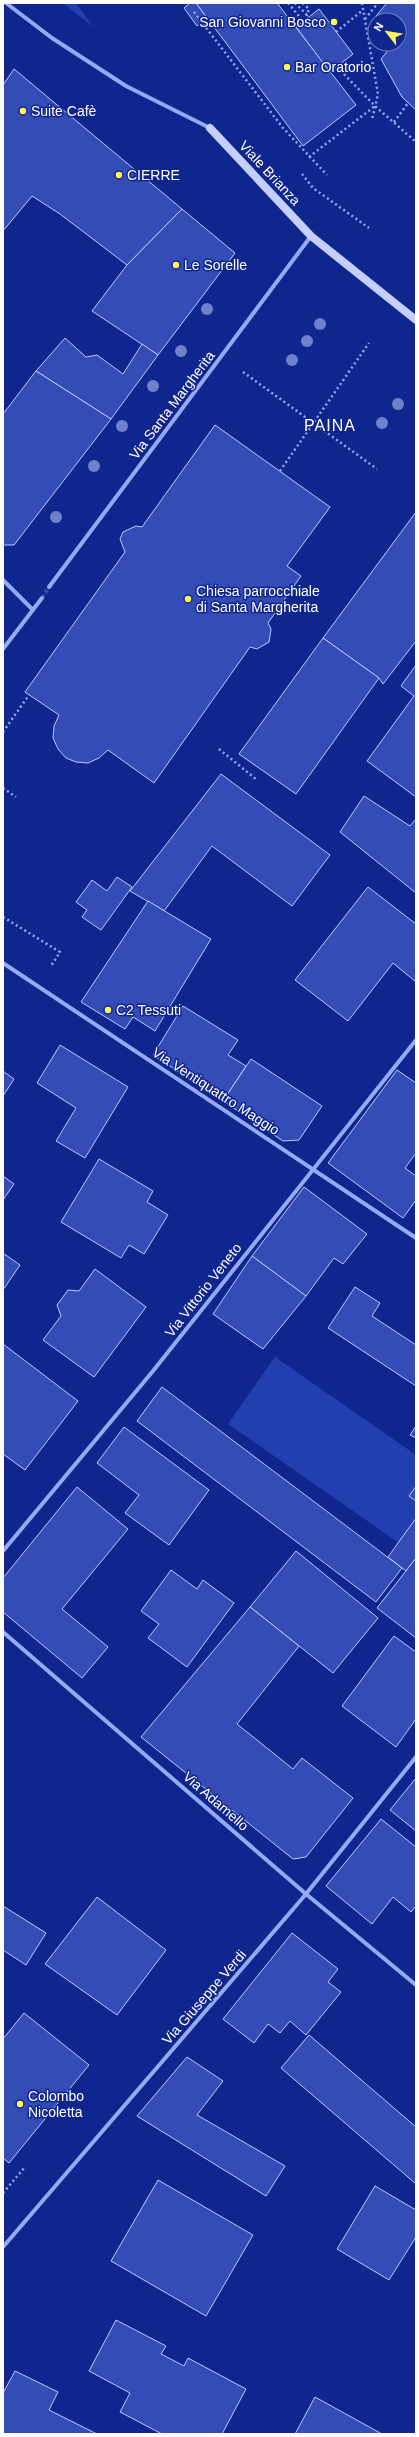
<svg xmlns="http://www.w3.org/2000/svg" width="419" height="2437" font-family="Helvetica,sans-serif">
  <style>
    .green { fill: #233faf }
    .building { fill: #334cb6; stroke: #bdcafe }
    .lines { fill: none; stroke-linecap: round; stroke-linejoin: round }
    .street-tunnel { stroke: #33479f; stroke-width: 4; stroke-dasharray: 4 2; stroke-linecap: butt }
    .path { stroke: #96a9f3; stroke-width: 2.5; stroke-dasharray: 2 3; stroke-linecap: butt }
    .street { stroke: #96a9f3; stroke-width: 4 }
    .secondary { stroke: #c5cffd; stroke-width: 8 }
    .tree { fill: #6f80cc }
    .poi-dot { fill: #fff958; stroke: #0f268e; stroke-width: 1.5 }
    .labels { text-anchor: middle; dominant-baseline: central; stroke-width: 3; stroke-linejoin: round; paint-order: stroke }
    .poi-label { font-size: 14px; fill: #fff; stroke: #0f268e; text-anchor: start }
    .street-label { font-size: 14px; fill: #fff; stroke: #0f268e }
    .quarter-label { font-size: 16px; letter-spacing: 1px; fill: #fff; stroke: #0f268e }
  </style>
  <rect width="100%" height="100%" fill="#0f268e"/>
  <g class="green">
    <path d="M63,3H76L93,27Z"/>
    <path d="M275,1357L416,1455V1518L399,1543L228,1424Z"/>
  </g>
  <g class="building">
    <path d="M190,3H196L207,18L197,26L184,8Z"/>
    <path d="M196,3H277L356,105L303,146Z"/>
    <path d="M387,3H416V110L402,97L381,59L393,44H399V20H381L376,16Z"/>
    <path d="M319,9L353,54L330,72L296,27Z"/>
    <path d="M14,69L182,209L127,265L60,214L32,196L3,231V85Z"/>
    <path d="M182,209L235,253L158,355L92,311L127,265Z"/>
    <path d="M65,338L86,357L97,355L123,374L142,344L158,355L111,419L36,371Z"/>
    <path d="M36,371L111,419L14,545H3V414Z"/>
    <path d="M215,425L330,507L287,566L301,576L268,623L271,629L269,642L257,649L250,647L154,783L108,750L99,758L88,763L76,762L66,758L58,749L53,738L54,726L59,715L25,692L125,552L120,539L123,532L136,526L142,527Z"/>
    <path d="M416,512V641L383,684L379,678L323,638Z"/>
    <path d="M323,638L379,678L296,794L239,754Z"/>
    <path d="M416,665V797L367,761L414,696L401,686Z"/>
    <path d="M221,774L330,855L292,906L212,846L164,911L130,891Z"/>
    <path d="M364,796L410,826L416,819V893L340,832Z"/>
    <path d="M117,877L132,887L101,930L82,917L87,910L76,902L92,880L107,891Z"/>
    <path d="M368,887L416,924V982L393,963L348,1021L295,980Z"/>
    <path d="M148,901L211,939L155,1031L133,1017L125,1029L81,1002Z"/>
    <path d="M183,1006L238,1040L228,1055L246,1066L223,1101L153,1055Z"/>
    <path d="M60,1045L128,1087L85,1158L56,1141L76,1108L37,1083Z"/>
    <path d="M251,1059L322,1106L299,1140L283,1141L223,1101Z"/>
    <path d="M397,1070L416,1083V1153L405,1168L416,1176V1200L403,1218L328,1163Z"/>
    <path d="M3,1071L14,1079L3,1096Z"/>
    <path d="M99,1159L153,1191L147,1202L168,1215L144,1254L129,1245L121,1258L61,1222Z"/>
    <path d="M3,1176L14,1184L3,1200Z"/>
    <path d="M304,1187L367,1234L343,1264L334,1258L306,1296L252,1256Z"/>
    <path d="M3,1253L20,1265L3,1290Z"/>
    <path d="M252,1256L306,1296L263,1349L213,1314Z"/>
    <path d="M95,1269L146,1307L94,1377L43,1340L61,1316L57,1305L68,1290L79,1291Z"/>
    <path d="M355,1287L380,1303L372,1316L416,1345V1386L328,1328Z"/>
    <path d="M3,1344L78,1401L25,1470L3,1454Z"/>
    <path d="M162,1387L402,1568L376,1602L137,1421Z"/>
    <path d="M416,1426V1438L410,1435Z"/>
    <path d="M124,1427L209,1490L169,1545L125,1513L139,1495L97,1463Z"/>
    <path d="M416,1486V1501L409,1496Z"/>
    <path d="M77,1487L128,1529L62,1609L108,1647L82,1678L3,1612V1578Z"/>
    <path d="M416,1518V1558L406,1571L388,1557Z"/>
    <path d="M296,1551L378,1618L333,1673L250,1607Z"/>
    <path d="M416,1558V1638L377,1608Z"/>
    <path d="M171,1570L197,1589L203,1580L234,1603L187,1667L148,1638L159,1624L141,1611Z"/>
    <path d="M250,1607L299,1646L237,1724L293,1769L302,1758L353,1798L306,1857L293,1859L141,1737Z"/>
    <path d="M394,1636L416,1652V1719L396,1747L342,1706Z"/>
    <path d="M416,1778V1831L390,1810Z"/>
    <path d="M381,1819L416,1847V1906L411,1912L393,1897L372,1924L326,1886Z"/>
    <path d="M97,1897L166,1950L117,2015L45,1964Z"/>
    <path d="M3,1906L46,1933L26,1965L3,1950Z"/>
    <path d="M292,1933L338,1969L328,1982L341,1992L306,2035L290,2021L280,2033L268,2024L254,2043L223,2019Z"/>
    <path d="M24,2013L89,2065L9,2163L3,2158V2039Z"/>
    <path d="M309,2035L416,2127V2184L281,2068Z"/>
    <path d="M187,2057L223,2081L197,2115L285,2166L266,2196L137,2116Z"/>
    <path d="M158,2180L253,2235L206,2316L111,2261Z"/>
    <path d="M375,2186L416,2210V2237L389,2280L337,2249Z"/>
    <path d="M116,2320L166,2346L161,2354L184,2366L188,2358L246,2389L222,2434H162L120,2412L130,2393L89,2371Z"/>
    <path d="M15,2371L58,2392L49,2410L97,2434H3V2393Z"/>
    <path d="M315,2397L382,2434H295Z"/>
  </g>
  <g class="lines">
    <path class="street-tunnel" d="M42,598L49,587"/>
    <g class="path">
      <path d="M288,3L303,21"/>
      <path d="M295,3L307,15L309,9L303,3"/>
      <path d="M362,3L378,94L372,120"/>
      <path d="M194,12L283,128L327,175"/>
      <path d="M365,19L378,3"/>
      <path d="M336,32L363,10"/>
      <path d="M337,67L375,106L416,142"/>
      <path d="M394,122L408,103"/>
      <path d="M309,157L375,106"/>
      <path d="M302,174L313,188L369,228"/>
      <path d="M243,372L377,469"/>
      <path d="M280,471L369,343"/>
      <path d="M3,732L29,695"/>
      <path d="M219,749L257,780"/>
      <path d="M3,788L16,797"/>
      <path d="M3,917L60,952L51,966"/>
      <path d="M3,2193L25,2167"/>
    </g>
    <g class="street">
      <path d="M6,3L52,38L126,86L210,128"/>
      <path d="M3,580L33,610"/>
      <path d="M49,587L311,236"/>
      <path d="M3,649L42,598"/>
      <path d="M3,963L416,1238"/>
      <path d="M3,1551L153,1371L416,1040"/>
      <path d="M3,1632L306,1894L416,1985"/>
      <path d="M3,2247L306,1894L416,1757"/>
    </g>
    <path class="secondary" d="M210,128L311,236L416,320"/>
  </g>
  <g class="tree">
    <circle cx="207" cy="309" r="6"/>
    <circle cx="320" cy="324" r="6"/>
    <circle cx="307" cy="341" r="6"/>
    <circle cx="181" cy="351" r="6"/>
    <circle cx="292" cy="360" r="6"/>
    <circle cx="153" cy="386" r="6"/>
    <circle cx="398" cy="404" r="6"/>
    <circle cx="382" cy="423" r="6"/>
    <circle cx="122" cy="426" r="6"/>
    <circle cx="94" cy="466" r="6"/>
    <circle cx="56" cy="517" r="6"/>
  </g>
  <g class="poi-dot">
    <circle cx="334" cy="22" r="4"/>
    <circle cx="287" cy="67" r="4"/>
    <circle cx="23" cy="111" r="4"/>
    <circle cx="119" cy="175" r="4"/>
    <circle cx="176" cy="265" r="4"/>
    <circle cx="188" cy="599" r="4"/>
    <circle cx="108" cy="1010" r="4"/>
    <circle cx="20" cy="2104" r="4"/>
  </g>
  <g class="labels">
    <g class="poi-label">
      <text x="326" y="22" text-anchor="end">San Giovanni Bosco</text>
      <text x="295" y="67">Bar Oratorio</text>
      <text x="31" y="111">Suite Cafè</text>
      <text x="127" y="175">CIERRE</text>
      <text x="184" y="265">Le Sorelle</text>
      <text x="196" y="591">Chiesa parrocchiale<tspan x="196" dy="16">di Santa Margherita</tspan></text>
      <text x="116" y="1010">C2 Tessuti</text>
      <text x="28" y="2096">Colombo<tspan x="28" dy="16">Nicoletta</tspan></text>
    </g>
    <g class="street-label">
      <text transform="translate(270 173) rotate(47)">Viale Brianza</text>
      <text transform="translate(172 405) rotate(-53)">Via Santa Margherita</text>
      <text transform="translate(216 1091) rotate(33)">Via Ventiquattro Maggio</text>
      <text transform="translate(203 1290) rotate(-52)">Via Vittorio Veneto</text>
      <text transform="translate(216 1801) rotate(41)">Via Adamello</text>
      <text transform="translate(204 1997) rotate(-49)">Via Giuseppe Verdi</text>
    </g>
    <g class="quarter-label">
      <text x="330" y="425">PAINA</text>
    </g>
  </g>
  <rect width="419" height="2437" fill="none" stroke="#ffffff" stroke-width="8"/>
  <g transform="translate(387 32) rotate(301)"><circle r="19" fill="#0f268e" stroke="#6f7dbb"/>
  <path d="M0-3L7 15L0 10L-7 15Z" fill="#fff958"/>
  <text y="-6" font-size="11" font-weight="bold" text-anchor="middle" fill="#ffffff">N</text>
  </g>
</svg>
